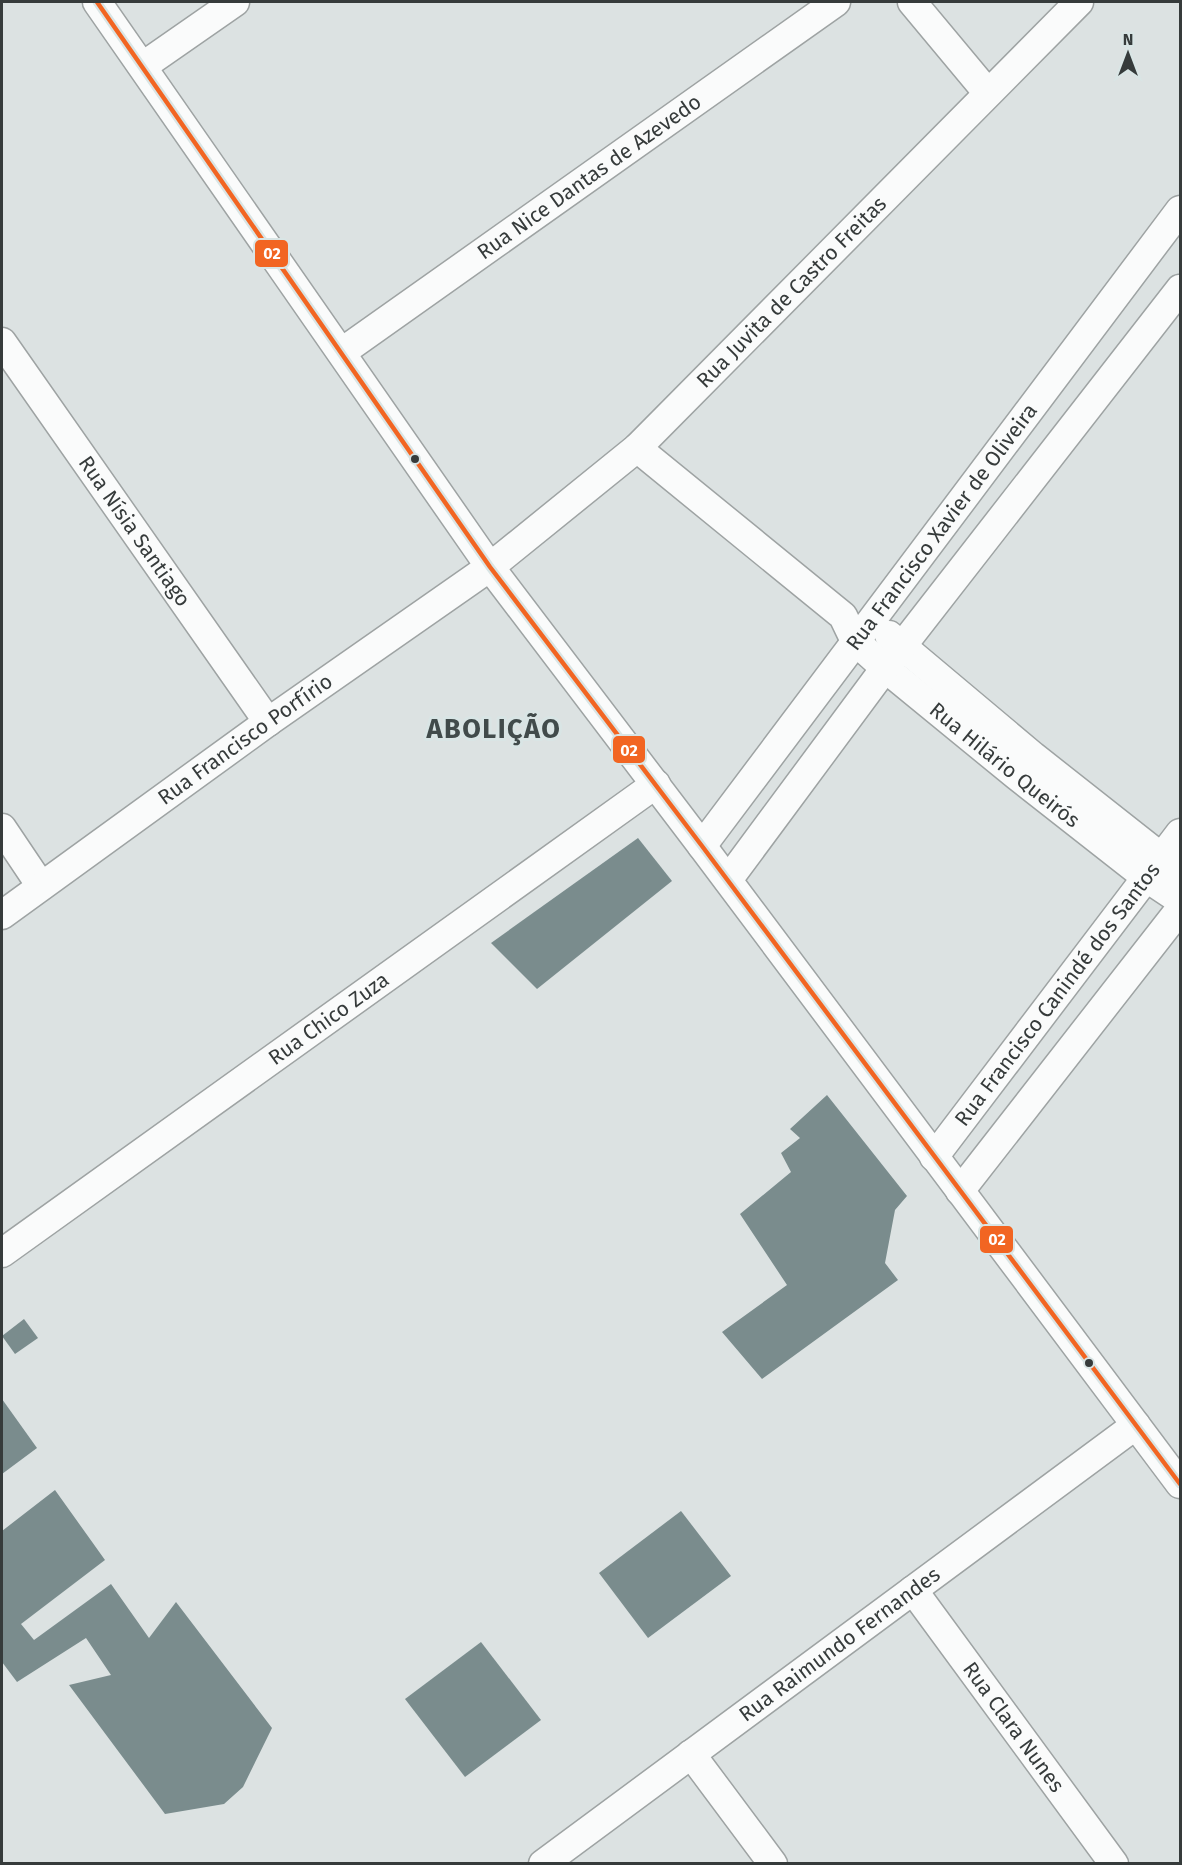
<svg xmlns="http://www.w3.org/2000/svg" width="1182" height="1865" font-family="'Fira Sans',sans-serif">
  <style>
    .building { fill: #7a8c8d }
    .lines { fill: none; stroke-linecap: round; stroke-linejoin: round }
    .minor-casing { stroke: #9ea3a3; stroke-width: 31 }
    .minor { stroke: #fafbfb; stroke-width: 28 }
    .bus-1-casing { stroke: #d9e5e5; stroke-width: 9 }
    .bus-1 { stroke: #f26522; stroke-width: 4.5 }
    .bus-dot { fill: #363b3b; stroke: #d9e5e5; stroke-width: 2 }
    .labels { text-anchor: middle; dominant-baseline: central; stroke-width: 6; stroke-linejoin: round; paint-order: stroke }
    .street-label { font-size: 21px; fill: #363b3b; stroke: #d9e5e5 }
    .district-label { font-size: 27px; font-weight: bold; letter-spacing: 1.5px; fill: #414b4b; stroke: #d9e5e5 }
    .line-badge { stroke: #d9e5e5; stroke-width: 2 }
    .badge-label { font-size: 16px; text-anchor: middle; font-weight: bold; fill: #fff }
  </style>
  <rect width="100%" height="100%" fill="#dce2e2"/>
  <g class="building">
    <path d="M638,838L672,881L537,989L491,943Z"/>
    <path d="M827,1095L907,1196L895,1210L885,1263L898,1280L762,1379L722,1332L787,1285L740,1214L791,1172L781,1153L800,1138L790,1129Z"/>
    <path d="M24,1319L38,1338L15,1354L2,1336Z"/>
    <path d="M2,1399L37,1448L2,1474Z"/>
    <path d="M55,1490L105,1560L21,1624L34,1640L111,1584L149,1638L176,1602L272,1728L243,1787L224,1804L165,1814L69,1685L111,1675L86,1638L17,1682L2,1662V1531Z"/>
    <path d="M681,1511L731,1576L648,1638L599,1573Z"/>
    <path d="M481,1642L541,1720L465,1777L405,1699Z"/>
  </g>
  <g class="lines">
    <defs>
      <g id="minor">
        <path d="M97,2L490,567L702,846L1180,1484"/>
        <path d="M912,2L987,92"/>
        <path d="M143,66L235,2"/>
        <path id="s1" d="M2,342L268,722"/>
        <path id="s2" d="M342,352L836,2"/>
        <path id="s3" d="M637,448L843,616L855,641L885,668L1017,776L1147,878L1180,900"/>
        <path d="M889,635L1033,756L1180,872"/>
        <path d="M2,828L41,886"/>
        <path id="s4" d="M702,846L1180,210"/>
        <path d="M728,880L885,668L1180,289"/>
        <path id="s5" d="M2,915L268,722L490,567L637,448L1079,2"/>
        <path id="s6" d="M934,1157L1180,833"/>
        <path d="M960,1191L1180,909"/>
        <path id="s7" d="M2,1253L656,784"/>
        <path id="s8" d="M913,1590L1114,1864"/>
        <path d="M691,1754L773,1864"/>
        <path id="s9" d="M543,1864L1136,1425"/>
      </g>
    </defs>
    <use href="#minor" class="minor-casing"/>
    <use href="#minor" class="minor"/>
    <defs>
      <path id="bus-1" d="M97,2L490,567L702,846L1180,1484"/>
    </defs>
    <use href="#bus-1" class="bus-1-casing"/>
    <use href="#bus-1" class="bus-1"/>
  </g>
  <g class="bus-dot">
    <circle cx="415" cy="459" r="5"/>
    <circle cx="1089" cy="1363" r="5"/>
  </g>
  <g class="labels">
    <g class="street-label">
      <text stroke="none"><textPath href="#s2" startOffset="303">Rua Nice Dantas de Azevedo</textPath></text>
      <text stroke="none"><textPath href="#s5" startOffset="1008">Rua Juvita de Castro Freitas</textPath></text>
      <text stroke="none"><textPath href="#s4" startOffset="399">Rua Francisco Xavier de Oliveira</textPath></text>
      <text stroke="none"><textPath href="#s1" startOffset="231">Rua Nísia Santiago</textPath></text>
      <text stroke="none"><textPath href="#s5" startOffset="300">Rua Francisco Porfírio</textPath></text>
      <text stroke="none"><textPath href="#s3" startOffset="488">Rua Hilário Queirós</textPath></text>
      <text stroke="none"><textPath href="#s6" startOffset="204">Rua Francisco Canindé dos Santos</textPath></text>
      <text stroke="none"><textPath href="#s7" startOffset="402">Rua Chico Zuza</textPath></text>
      <text stroke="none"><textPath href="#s9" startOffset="369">Rua Raimundo Fernandes</textPath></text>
      <text stroke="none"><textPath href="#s8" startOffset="170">Rua Clara Nunes</textPath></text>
    </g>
    <g class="district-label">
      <text x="494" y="729">ABOLIÇÃO</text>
    </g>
  </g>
  <g class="line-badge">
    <rect x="254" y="239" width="35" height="29" rx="6" fill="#f26522"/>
    <rect x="612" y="735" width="34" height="29" rx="6" fill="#f26522"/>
    <rect x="979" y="1225" width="35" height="29" rx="6" fill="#f26522"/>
  </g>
  <g class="badge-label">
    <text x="272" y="259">02</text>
    <text x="629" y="756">02</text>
    <text x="997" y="1245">02</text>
  </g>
  <rect width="1182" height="1865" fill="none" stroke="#363b3b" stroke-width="6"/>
  <g transform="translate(1128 54)" stroke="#d9e5e5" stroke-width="4.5" paint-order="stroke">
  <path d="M0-4.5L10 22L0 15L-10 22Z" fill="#363b3b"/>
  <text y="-9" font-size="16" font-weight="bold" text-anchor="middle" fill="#363b3b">N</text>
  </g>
</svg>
